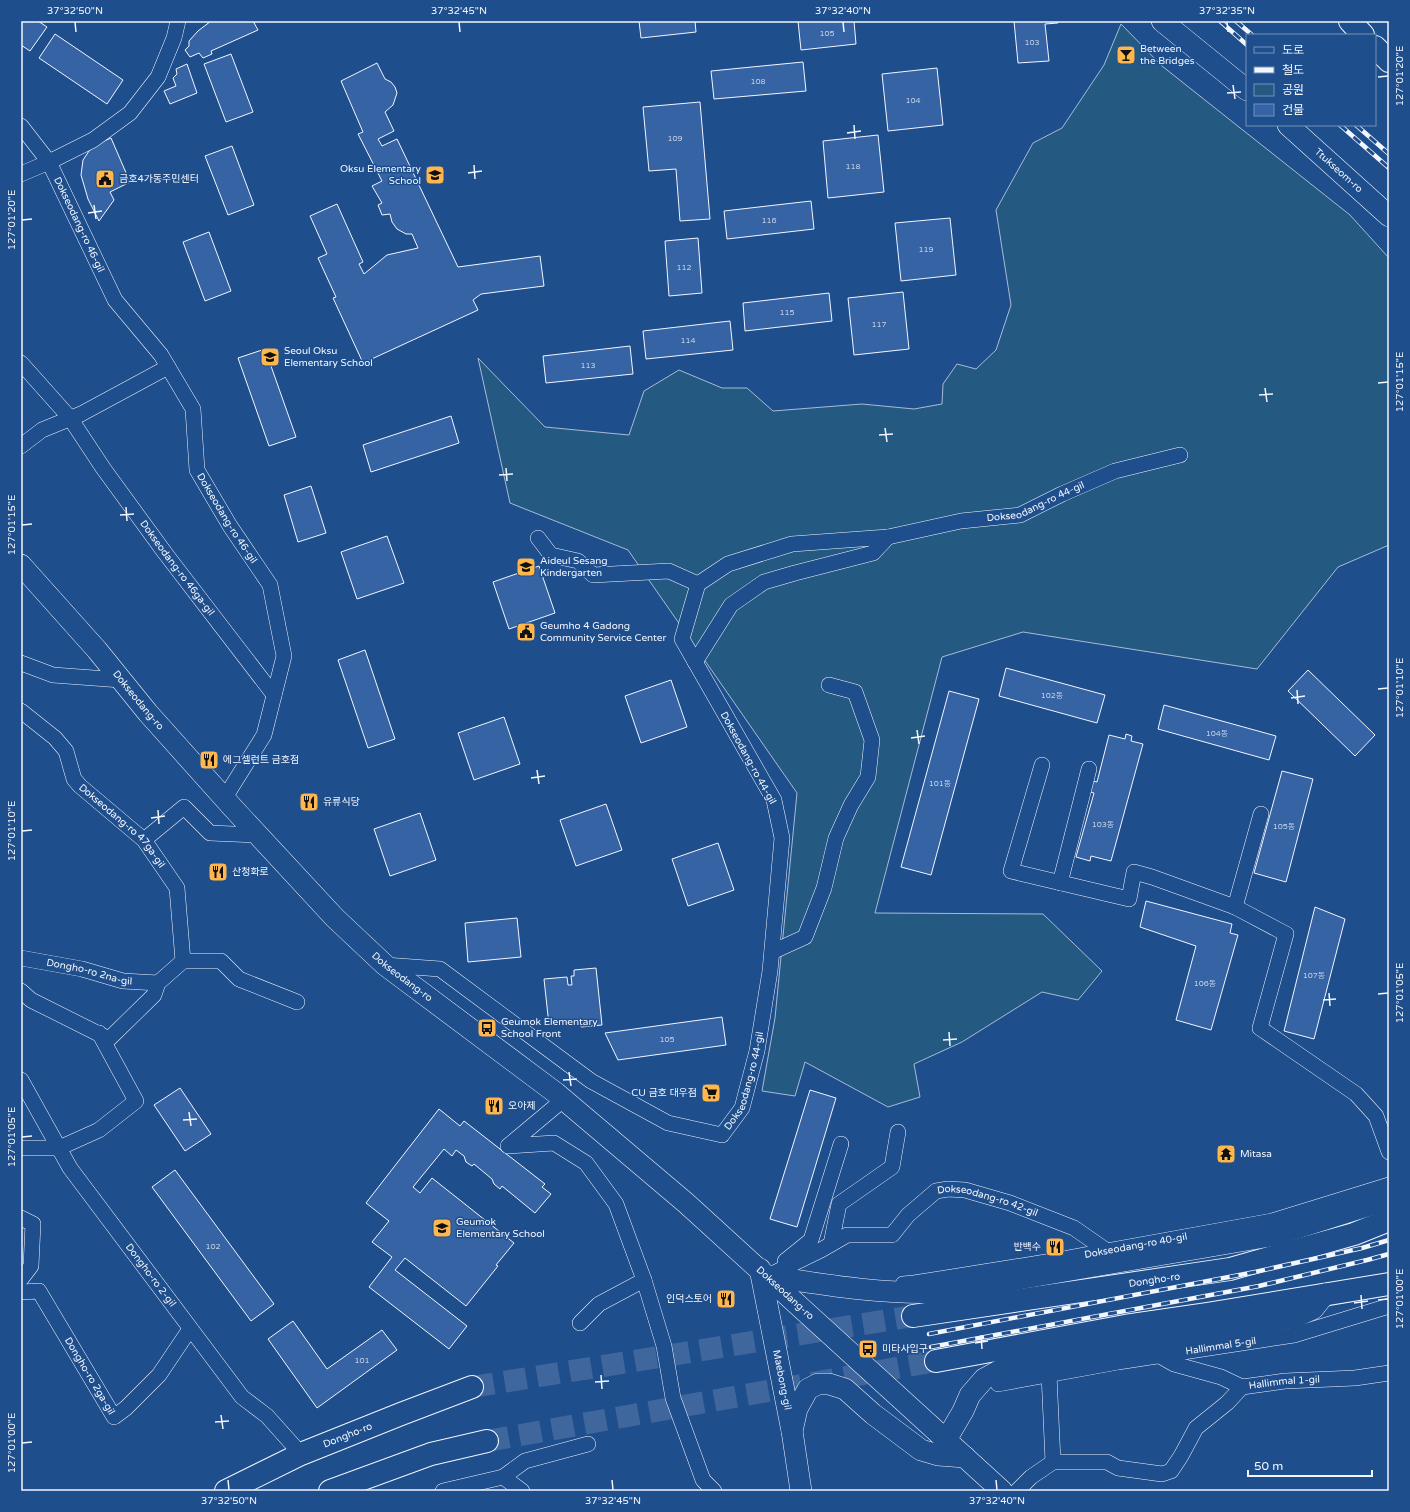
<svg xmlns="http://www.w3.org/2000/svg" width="1410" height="1512" font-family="'Varela Round','Noto Sans KR',sans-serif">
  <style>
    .green { fill: #245a82; stroke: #a8bbd7 }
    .building { fill: #3563a3; stroke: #f2f6ff }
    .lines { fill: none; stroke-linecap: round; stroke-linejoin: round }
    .primary-tunnel { stroke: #3f679d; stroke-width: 22; stroke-dasharray: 22 11; stroke-linecap: butt }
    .street-casing { stroke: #f2f6ff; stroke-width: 16 }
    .secondary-casing { stroke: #f2f6ff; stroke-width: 22 }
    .primary-casing { stroke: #f2f6ff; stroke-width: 24 }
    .highway-casing { stroke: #f2f6ff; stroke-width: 24 }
    .street { stroke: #1f4e8c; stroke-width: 15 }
    .secondary { stroke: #1f4e8c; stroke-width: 21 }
    .primary { stroke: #1f4e8c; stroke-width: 22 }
    .highway { stroke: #1f4e8c; stroke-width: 22 }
    .rail-casing { stroke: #f2f6ff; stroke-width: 4.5 }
    .rail { stroke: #1f4e8c; stroke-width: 3; stroke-dasharray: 9; stroke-linecap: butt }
    .ticks { fill: none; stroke: #f2f6ff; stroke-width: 1.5 }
    .labels { text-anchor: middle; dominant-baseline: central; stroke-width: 3; stroke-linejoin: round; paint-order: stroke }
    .number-label { font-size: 8px; fill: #c3d1e8 }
    .poi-label { font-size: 10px; fill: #f2f6ff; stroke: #1f4e8c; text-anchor: start }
    .street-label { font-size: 10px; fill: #f2f6ff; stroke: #1f4e8c }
    .neatline { fill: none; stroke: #f2f6ff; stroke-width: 1.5 }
    .ticks-label { font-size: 10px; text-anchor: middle; fill: #f2f6ff }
  </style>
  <rect width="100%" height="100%" fill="#1f4e8c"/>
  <path class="green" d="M1121,24L1162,66L1350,215L1389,258V545L1338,567L1257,669L1023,632L942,657L875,913L1043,914L1102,971L1078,1000L1042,992L962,1042L914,1064L920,1097L888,1107L805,1062L795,1096L762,1091L775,1018L797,793L628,550L510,503L478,358L545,427L629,435L644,391L679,370L722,388H747L773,411L862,404L914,409L942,404L943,384L957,364L976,369L996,350L1011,305L996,210L1033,143L1062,128L1104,65Z"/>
  <g class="building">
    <path d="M21,21H38L47,27L30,51L21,45Z"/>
    <path d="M211,21H253L258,30L211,51L212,54L203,58L199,53L190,57L185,50L189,46V41L198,31Z"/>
    <path d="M639,21H695L696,32L641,38Z"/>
    <path d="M798,21H854L856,44L801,50Z"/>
    <path d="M1014,21H1058V23L1045,24L1049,61L1018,63Z"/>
    <path d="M55,34L123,80L107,104L39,58Z"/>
    <path d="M231,54L253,112L226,122L204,64Z"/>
    <path d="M803,62L806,91L714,99L711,71Z"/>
    <path d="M377,63L385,79L391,82L395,87L397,93L393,105L385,112L394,131L378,139L382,146L397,139L458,267L540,256L544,286L481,294L473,300L478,310L363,363L333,298L336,297L318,258L327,254L310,216L337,204L363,262L359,264L364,274L387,255L418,248L412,234H406L397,229L392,222L390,214L382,215L378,205L382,203L372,186L382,181L358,134L363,132L341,81Z"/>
    <path d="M187,64L197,93L170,104L164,91L176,86L173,78L177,74L176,69Z"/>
    <path d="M937,68L943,125L888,131L882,74Z"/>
    <path d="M700,102L710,219L680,221L676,169L649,171L643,107Z"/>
    <path d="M878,135L884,192L828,198L823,141Z"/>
    <path d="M111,138L130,182L110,192L114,200L99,221L88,199L81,175L83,160L89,151L97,144Z"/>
    <path d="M232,146L254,205L228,215L205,156Z"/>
    <path d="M811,201L814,229L727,239L724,211Z"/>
    <path d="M950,218L956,275L901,281L895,223Z"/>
    <path d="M209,232L231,291L205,301L183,242Z"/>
    <path d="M698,238L702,293L669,296L665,241Z"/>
    <path d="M903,292L909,349L854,355L848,298Z"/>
    <path d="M829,293L832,321L745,331L743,303Z"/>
    <path d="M730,321L733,350L646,359L643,331Z"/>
    <path d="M630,346L633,374L546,383L543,356Z"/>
    <path d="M265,349L296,437L269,446L238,358Z"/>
    <path d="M451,416L459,443L371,472L363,445Z"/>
    <path d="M311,486L326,533L298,542L284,495Z"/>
    <path d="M387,536L404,583L357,599L341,552Z"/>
    <path d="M539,566L555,613L509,629L493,582Z"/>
    <path d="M365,650L395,739L368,748L338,660Z"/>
    <path d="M1006,668L1105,695L1097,723L999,696Z"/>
    <path d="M1308,670L1375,735L1355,756L1288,691Z"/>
    <path d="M671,680L687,727L641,743L625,696Z"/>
    <path d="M949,691L979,699L931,875L901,867Z"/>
    <path d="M1164,705L1276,736L1269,760L1158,729Z"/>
    <path d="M504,717L520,764L474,780L458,733Z"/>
    <path d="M1126,734L1132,736L1131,741L1143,744L1111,861L1091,856L1090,861L1076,857L1094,793L1086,791L1089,780L1097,782L1109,735L1125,739Z"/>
    <path d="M1282,771L1313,779L1286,882L1254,873Z"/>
    <path d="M606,804L622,850L576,866L560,820Z"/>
    <path d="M420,813L436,860L390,876L374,829Z"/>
    <path d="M718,843L734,890L688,906L672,859Z"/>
    <path d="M1146,901L1232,924L1230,933L1238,935L1211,1030L1176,1020L1196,946L1140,927Z"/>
    <path d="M1315,907L1345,919L1314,1039L1284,1031Z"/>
    <path d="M517,918L521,957L468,962L465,923Z"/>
    <path d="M596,968L602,1025L581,1027L580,1022L549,1025L544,979L567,977L568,985H572L571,976H574V970Z"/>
    <path d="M722,1017L726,1045L618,1060L605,1033Z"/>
    <path d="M180,1088L211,1134L185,1151L154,1105Z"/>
    <path d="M810,1090L836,1098L797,1227L770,1219Z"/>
    <path d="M439,1109L460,1126L464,1121L545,1184L542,1187L551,1194L535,1213L502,1186L500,1189L494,1184L492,1179L474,1164L472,1166L466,1162L464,1156L456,1150L452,1156L444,1149L413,1187L420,1193L432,1178L514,1243L496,1265L498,1266L466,1306L405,1258L395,1270L467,1326L449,1349L369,1287L392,1257L372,1242L389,1221L366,1203Z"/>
    <path d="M175,1170L274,1304L251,1321L152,1187Z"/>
    <path d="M293,1321L327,1369L382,1330L397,1350L317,1408L268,1339Z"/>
  </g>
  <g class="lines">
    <g class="primary-tunnel">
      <path d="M472,1387L913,1316"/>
      <path d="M487,1441L936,1361"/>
    </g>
    <defs>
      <g id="street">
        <path id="s1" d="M21,126L49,162L115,300L161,355L193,409L197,470L230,526L270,585L284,656L264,735L224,799"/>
        <path d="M21,174L49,162L93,140L130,113L158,77L174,38L178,21"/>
        <path id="s2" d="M21,363L70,418L103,468L165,553L274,695"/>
        <path d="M21,446L42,430L81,414L168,367"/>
        <path d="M538,538L551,555L578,561L593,575L669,571L698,584"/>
        <path d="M695,662L731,605L764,582L795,573L873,553L888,537"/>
        <path d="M21,663L53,675L121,680"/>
        <path id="s3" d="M21,711L55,738L66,751L74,779L80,786L144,840L177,888L183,961"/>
        <path d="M1042,765L1011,871L1129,899L1134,872L1152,877L1235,907"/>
        <path d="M1261,814L1235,907L1286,934L1260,1028L1356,1094L1376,1116L1389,1152"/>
        <path d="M144,840L184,807L210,833L258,835"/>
        <path d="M1060,883L1089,769"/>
        <path d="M772,952L805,937L824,888L836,838L851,805L868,777L872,740L855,692L829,685"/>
        <path id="s4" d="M21,958L82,969L123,981L158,983"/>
        <path id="s5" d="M385,965L440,969L591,1081L668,1123L722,1135L742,1108L757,1051L770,971L782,838L774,800L682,639L698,584L728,564L792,544L888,537L961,521L1020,515L1062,494L1115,471L1180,455"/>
        <path d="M21,991L31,1000L109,1039L154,995L158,983L183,961H221L239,979L297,1002"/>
        <path id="s6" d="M21,1080L70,1168L242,1397L267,1416L301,1454"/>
        <path d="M563,1100L508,1146L554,1143L586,1163L616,1204L644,1280L664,1346L673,1398L703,1480L714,1491"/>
        <path d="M21,1148H59L99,1130L136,1101L99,1033"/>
        <path d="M21,1218L33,1224L31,1266L21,1279"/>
        <path d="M831,1244L839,1204L892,1167L898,1132"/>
        <path d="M785,1261L811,1240L841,1144"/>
        <path id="s7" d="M768,1276L821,1250L847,1235H892L908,1215L936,1191L948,1189L965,1190L1010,1203L1074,1228L1107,1251"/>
        <path id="s8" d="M903,1284L914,1283L1052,1261L1272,1221L1389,1185"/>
        <path id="s9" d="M21,1292L39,1291L114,1417L126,1408L159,1375L190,1329"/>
        <path d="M580,1323L599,1304L644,1280"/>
        <path d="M1160,1356L1174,1364L1221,1377L1242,1387"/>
        <path d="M1049,1374L1053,1462"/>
        <path id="s10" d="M998,1384L1118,1362L1294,1335L1389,1306"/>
        <path d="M503,1477L522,1491"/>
        <path d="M443,1491L503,1477L525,1461L588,1444"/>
        <path id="s11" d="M1017,1491L1031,1477L1053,1462H1107L1118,1468L1162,1474L1171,1471L1181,1456L1196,1428L1227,1403L1242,1387L1285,1381L1355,1378L1389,1373"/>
      </g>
      <g id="secondary">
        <path d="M1162,21L1247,90"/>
        <path id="s12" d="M1288,125L1389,216"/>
        <path id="s13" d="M21,565L97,650L148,713L233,808L335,918L385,965L556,1093L686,1203L1002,1491"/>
        <path id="s14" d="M760,1269L792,1431L801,1491"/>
        <path d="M768,1276C826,1285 884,1295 943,1292L1275,1235L1389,1199"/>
        <path d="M792,1431L797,1409L808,1389L818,1384H829L845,1389L873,1414L921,1450L938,1455L965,1457"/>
        <path d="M946,1440L963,1411L970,1395L984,1379L1006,1367L1125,1345L1295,1317L1313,1309L1325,1294"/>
      </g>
      <g id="primary">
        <path id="s15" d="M913,1316L1230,1269L1354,1234L1389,1220"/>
        <path d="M936,1361L1125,1326L1208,1314L1389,1284"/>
        <path id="s16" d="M226,1491L301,1454L401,1414L472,1387"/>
        <path d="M330,1491L431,1454L487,1441"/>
      </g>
      <g id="highway">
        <path d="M1350,21L1363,35"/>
        <path d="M1375,47L1389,61"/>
      </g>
    </defs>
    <use href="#street" class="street-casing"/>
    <use href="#secondary" class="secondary-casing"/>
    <use href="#primary" class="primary-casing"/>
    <use href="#highway" class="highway-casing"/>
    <use href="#street" class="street"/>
    <use href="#secondary" class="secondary"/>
    <use href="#primary" class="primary"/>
    <use href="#highway" class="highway"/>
    <defs>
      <g id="rail">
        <path d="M1220,21L1247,45"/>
        <path d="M1236,21L1252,35"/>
        <path d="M1340,125L1389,168"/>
        <path d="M1356,125L1389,154"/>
        <path d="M929,1334L1255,1272L1362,1248L1389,1240"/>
        <path d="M931,1347L1259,1286L1367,1260L1389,1254"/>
      </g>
    </defs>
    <use href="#rail" class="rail-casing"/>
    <use href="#rail" class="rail"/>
  </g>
  <path class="ticks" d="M75,22L76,32M459,22L460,32M843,22L844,32M1227,22L1228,32M1378,77L1388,76M1233,85L1235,99M1227,93L1241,92M854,125L855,139M847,133L861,131M474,165L475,179M468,173L482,171M94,205L96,219M88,213L102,211M22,220L32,219M1378,383L1388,382M1265,388L1267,402M1259,395L1273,394M885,428L887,442M879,435L893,434M506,468L507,481M499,475L513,474M126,507L127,521M120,515L134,514M22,525L32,524M1378,689L1388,688M1297,690L1298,704M1291,698L1305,696M917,730L919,744M911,738L925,736M537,770L539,784M531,778L545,776M158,810L159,824M151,818L165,816M22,831L32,830M1329,993L1330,1006M1378,994L1388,993M1323,1000L1336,999M949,1032L950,1046M943,1040L957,1039M569,1072L571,1086M563,1080L577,1079M189,1112L191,1126M183,1120L197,1119M22,1137L32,1136M1361,1295L1362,1309M1378,1300L1388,1299M1354,1303L1368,1301M981,1335L982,1349M975,1343L988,1341M601,1375L602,1389M595,1382L609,1381M221,1415L223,1429M215,1422L229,1421M22,1443L32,1442M228,1480L229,1490M612,1480L613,1490M996,1480L997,1490"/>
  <defs>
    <symbol id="bar-square" viewBox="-11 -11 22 22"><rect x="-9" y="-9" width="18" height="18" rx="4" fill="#ffb74d" stroke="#1f4e8c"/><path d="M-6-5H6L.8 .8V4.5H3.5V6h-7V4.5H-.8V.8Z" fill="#111"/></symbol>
    <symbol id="school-square" viewBox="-11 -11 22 22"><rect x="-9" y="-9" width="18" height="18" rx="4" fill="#ffb74d" stroke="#1f4e8c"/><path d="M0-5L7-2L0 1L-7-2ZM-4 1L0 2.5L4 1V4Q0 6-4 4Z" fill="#111"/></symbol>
    <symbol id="civic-square" viewBox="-11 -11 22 22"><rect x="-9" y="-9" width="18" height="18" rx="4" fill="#ffb74d" stroke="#1f4e8c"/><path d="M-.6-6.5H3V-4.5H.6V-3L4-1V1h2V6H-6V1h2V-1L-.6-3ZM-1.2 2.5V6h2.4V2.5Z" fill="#111"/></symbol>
    <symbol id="restaurant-square" viewBox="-11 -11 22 22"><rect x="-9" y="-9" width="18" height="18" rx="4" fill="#ffb74d" stroke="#1f4e8c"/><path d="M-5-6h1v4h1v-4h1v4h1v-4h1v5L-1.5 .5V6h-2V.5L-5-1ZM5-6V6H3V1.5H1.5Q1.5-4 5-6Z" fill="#111"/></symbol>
    <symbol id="bus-square" viewBox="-11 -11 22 22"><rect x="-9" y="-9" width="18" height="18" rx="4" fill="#ffb74d" stroke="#1f4e8c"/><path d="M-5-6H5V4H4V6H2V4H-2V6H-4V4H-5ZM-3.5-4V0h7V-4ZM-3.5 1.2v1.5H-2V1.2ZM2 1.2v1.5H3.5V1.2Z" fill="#111"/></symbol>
    <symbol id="supermarket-square" viewBox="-11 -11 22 22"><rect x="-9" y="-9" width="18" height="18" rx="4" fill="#ffb74d" stroke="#1f4e8c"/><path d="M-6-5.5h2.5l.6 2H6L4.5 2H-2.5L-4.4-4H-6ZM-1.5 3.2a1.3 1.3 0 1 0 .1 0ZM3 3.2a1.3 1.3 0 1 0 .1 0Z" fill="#111"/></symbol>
    <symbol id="temple-square" viewBox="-11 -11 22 22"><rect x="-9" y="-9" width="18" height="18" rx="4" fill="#ffb74d" stroke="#1f4e8c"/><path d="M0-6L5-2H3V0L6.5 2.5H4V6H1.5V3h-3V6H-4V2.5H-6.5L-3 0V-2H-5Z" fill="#111"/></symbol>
  </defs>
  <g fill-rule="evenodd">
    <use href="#bar-square" x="1115" y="44" width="22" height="22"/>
    <use href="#school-square" x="424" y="164" width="22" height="22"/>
    <use href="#civic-square" x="94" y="168" width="22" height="22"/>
    <use href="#school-square" x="259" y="346" width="22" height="22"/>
    <use href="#school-square" x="515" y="556" width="22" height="22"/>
    <use href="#civic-square" x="515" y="621" width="22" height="22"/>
    <use href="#restaurant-square" x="198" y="749" width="22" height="22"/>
    <use href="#restaurant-square" x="298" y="791" width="22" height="22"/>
    <use href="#restaurant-square" x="207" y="861" width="22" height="22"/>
    <use href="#bus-square" x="476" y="1017" width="22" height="22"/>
    <use href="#supermarket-square" x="700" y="1082" width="22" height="22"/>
    <use href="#restaurant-square" x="483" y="1095" width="22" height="22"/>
    <use href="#temple-square" x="1215" y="1143" width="22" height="22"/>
    <use href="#school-square" x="431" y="1217" width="22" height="22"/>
    <use href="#restaurant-square" x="1044" y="1236" width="22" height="22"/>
    <use href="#restaurant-square" x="715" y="1288" width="22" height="22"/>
    <use href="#bus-square" x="857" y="1338" width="22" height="22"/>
  </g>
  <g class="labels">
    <g class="number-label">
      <text x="827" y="33">105</text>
      <text x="1032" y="42">103</text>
      <text x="758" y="81">108</text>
      <text x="913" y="100">104</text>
      <text x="675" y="138">109</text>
      <text x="853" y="166">118</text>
      <text x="769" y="220">116</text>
      <text x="926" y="249">119</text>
      <text x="684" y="267">112</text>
      <text x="787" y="312">115</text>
      <text x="879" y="324">117</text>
      <text x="688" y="340">114</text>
      <text x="588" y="365">113</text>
      <text x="1052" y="695">102동</text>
      <text x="1217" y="733">104동</text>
      <text x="940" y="783">101동</text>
      <text x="1103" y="824">103동</text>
      <text x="1284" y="826">105동</text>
      <text x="1314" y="975">107동</text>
      <text x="1205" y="983">106동</text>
      <text x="667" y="1039">105</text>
      <text x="213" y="1246">102</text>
      <text x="362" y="1360">101</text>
    </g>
    <g class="poi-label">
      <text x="1140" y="49">Between<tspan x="1140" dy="12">the Bridges</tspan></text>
      <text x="421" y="169" text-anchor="end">Oksu Elementary<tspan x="421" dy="12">School</tspan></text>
      <text x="119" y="179">금호4가동주민센터</text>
      <text x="284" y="351">Seoul Oksu<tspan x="284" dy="12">Elementary School</tspan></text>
      <text x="540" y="561">Aideul Sesang<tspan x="540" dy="12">Kindergarten</tspan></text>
      <text x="540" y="626">Geumho 4 Gadong<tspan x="540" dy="12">Community Service Center</tspan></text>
      <text x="223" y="760">에그셀런트 금호점</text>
      <text x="323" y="802">유류식당</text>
      <text x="232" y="872">산청화로</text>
      <text x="501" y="1022">Geumok Elementary<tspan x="501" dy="12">School Front</tspan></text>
      <text x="697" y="1093" text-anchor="end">CU 금호 대우점</text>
      <text x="508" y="1106">오아제</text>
      <text x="1240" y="1154">Mitasa</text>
      <text x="456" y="1222">Geumok<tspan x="456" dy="12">Elementary School</tspan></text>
      <text x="1041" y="1247" text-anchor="end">반백수</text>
      <text x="712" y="1299" text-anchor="end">인덕스토어</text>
      <text x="882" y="1349">미타사입구</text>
    </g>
    <g class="street-label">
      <text stroke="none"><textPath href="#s12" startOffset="68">Ttukseom-ro</textPath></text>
      <text stroke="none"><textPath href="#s1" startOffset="115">Dokseodang-ro 46-gil</textPath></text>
      <text stroke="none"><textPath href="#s5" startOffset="1327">Dokseodang-ro 44-gil</textPath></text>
      <text stroke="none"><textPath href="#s1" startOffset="451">Dokseodang-ro 46-gil</textPath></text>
      <text stroke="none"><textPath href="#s2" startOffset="258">Dokseodang-ro 46ga-gil</textPath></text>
      <text stroke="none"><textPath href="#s13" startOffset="179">Dokseodang-ro</textPath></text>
      <text transform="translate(748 758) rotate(61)">Dokseodang-ro 44-gil</text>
      <text stroke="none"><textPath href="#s3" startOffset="157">Dokseodang-ro 47ga-gil</textPath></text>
      <text stroke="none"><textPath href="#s4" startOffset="70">Dongho-ro 2na-gil</textPath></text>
      <text stroke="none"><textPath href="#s13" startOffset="562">Dokseodang-ro</textPath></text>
      <text stroke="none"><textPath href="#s5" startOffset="446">Dokseodang-ro 44-gil</textPath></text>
      <text stroke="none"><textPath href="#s7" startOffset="250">Dokseodang-ro 42-gil</textPath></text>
      <text stroke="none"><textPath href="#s8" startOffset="236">Dokseodang-ro 40-gil</textPath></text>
      <text stroke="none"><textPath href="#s6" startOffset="235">Dongho-ro 2-gil</textPath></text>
      <text stroke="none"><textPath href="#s15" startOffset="244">Dongho-ro</textPath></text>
      <text stroke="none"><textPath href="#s13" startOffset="1059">Dokseodang-ro</textPath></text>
      <text stroke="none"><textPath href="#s10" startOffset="226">Hallimmal 5-gil</textPath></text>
      <text stroke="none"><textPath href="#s9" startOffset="117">Dongho-ro 2ga-gil</textPath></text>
      <text stroke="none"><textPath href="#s14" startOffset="113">Maebong-gil</textPath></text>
      <text stroke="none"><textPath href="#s11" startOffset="321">Hallimmal 1-gil</textPath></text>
      <text stroke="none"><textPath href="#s16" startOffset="134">Dongho-ro</textPath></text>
    </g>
  </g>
  <rect width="1410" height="1512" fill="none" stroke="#1f4e8c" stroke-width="44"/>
  <rect x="1246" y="34" width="130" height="92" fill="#1f4e8c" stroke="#7391ba"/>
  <rect x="1254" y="47" width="20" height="6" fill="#1f4e8c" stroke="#7391ba"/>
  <text x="1282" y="54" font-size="12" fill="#f2f6ff">도로</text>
  <rect x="1254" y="67" width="20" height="6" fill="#f2f6ff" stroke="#7391ba"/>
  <text x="1282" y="74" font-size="12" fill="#f2f6ff">철도</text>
  <rect x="1254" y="84" width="20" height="12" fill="#245a82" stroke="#7391ba"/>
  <text x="1282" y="94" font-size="12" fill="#f2f6ff">공원</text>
  <rect x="1254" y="104" width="20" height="12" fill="#3563a3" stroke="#7391ba"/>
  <text x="1282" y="114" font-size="12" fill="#f2f6ff">건물</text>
  <path d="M1248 1470v6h124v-6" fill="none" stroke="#f2f6ff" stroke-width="2"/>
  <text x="1254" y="1470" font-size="12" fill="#f2f6ff" stroke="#1f4e8c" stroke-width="3" paint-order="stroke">50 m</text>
  <rect x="22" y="22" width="1366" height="1468" class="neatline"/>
  <g class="ticks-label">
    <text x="75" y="14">37°32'50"N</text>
    <text x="459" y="14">37°32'45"N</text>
    <text x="843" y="14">37°32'40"N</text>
    <text x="1227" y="14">37°32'35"N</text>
    <text transform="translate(1399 76) rotate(-90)" y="4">127°01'20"E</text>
    <text transform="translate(11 220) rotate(-90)" y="4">127°01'20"E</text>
    <text transform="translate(1399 382) rotate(-90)" y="4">127°01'15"E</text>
    <text transform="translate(11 525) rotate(-90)" y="4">127°01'15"E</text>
    <text transform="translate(1399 688) rotate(-90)" y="4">127°01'10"E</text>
    <text transform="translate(11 831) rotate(-90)" y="4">127°01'10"E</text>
    <text transform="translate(1399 993) rotate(-90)" y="4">127°01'05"E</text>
    <text transform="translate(11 1137) rotate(-90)" y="4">127°01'05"E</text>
    <text transform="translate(1399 1299) rotate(-90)" y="4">127°01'00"E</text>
    <text transform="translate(11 1443) rotate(-90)" y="4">127°01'00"E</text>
    <text x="229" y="1504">37°32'50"N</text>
    <text x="613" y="1504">37°32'45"N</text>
    <text x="997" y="1504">37°32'40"N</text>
  </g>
</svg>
